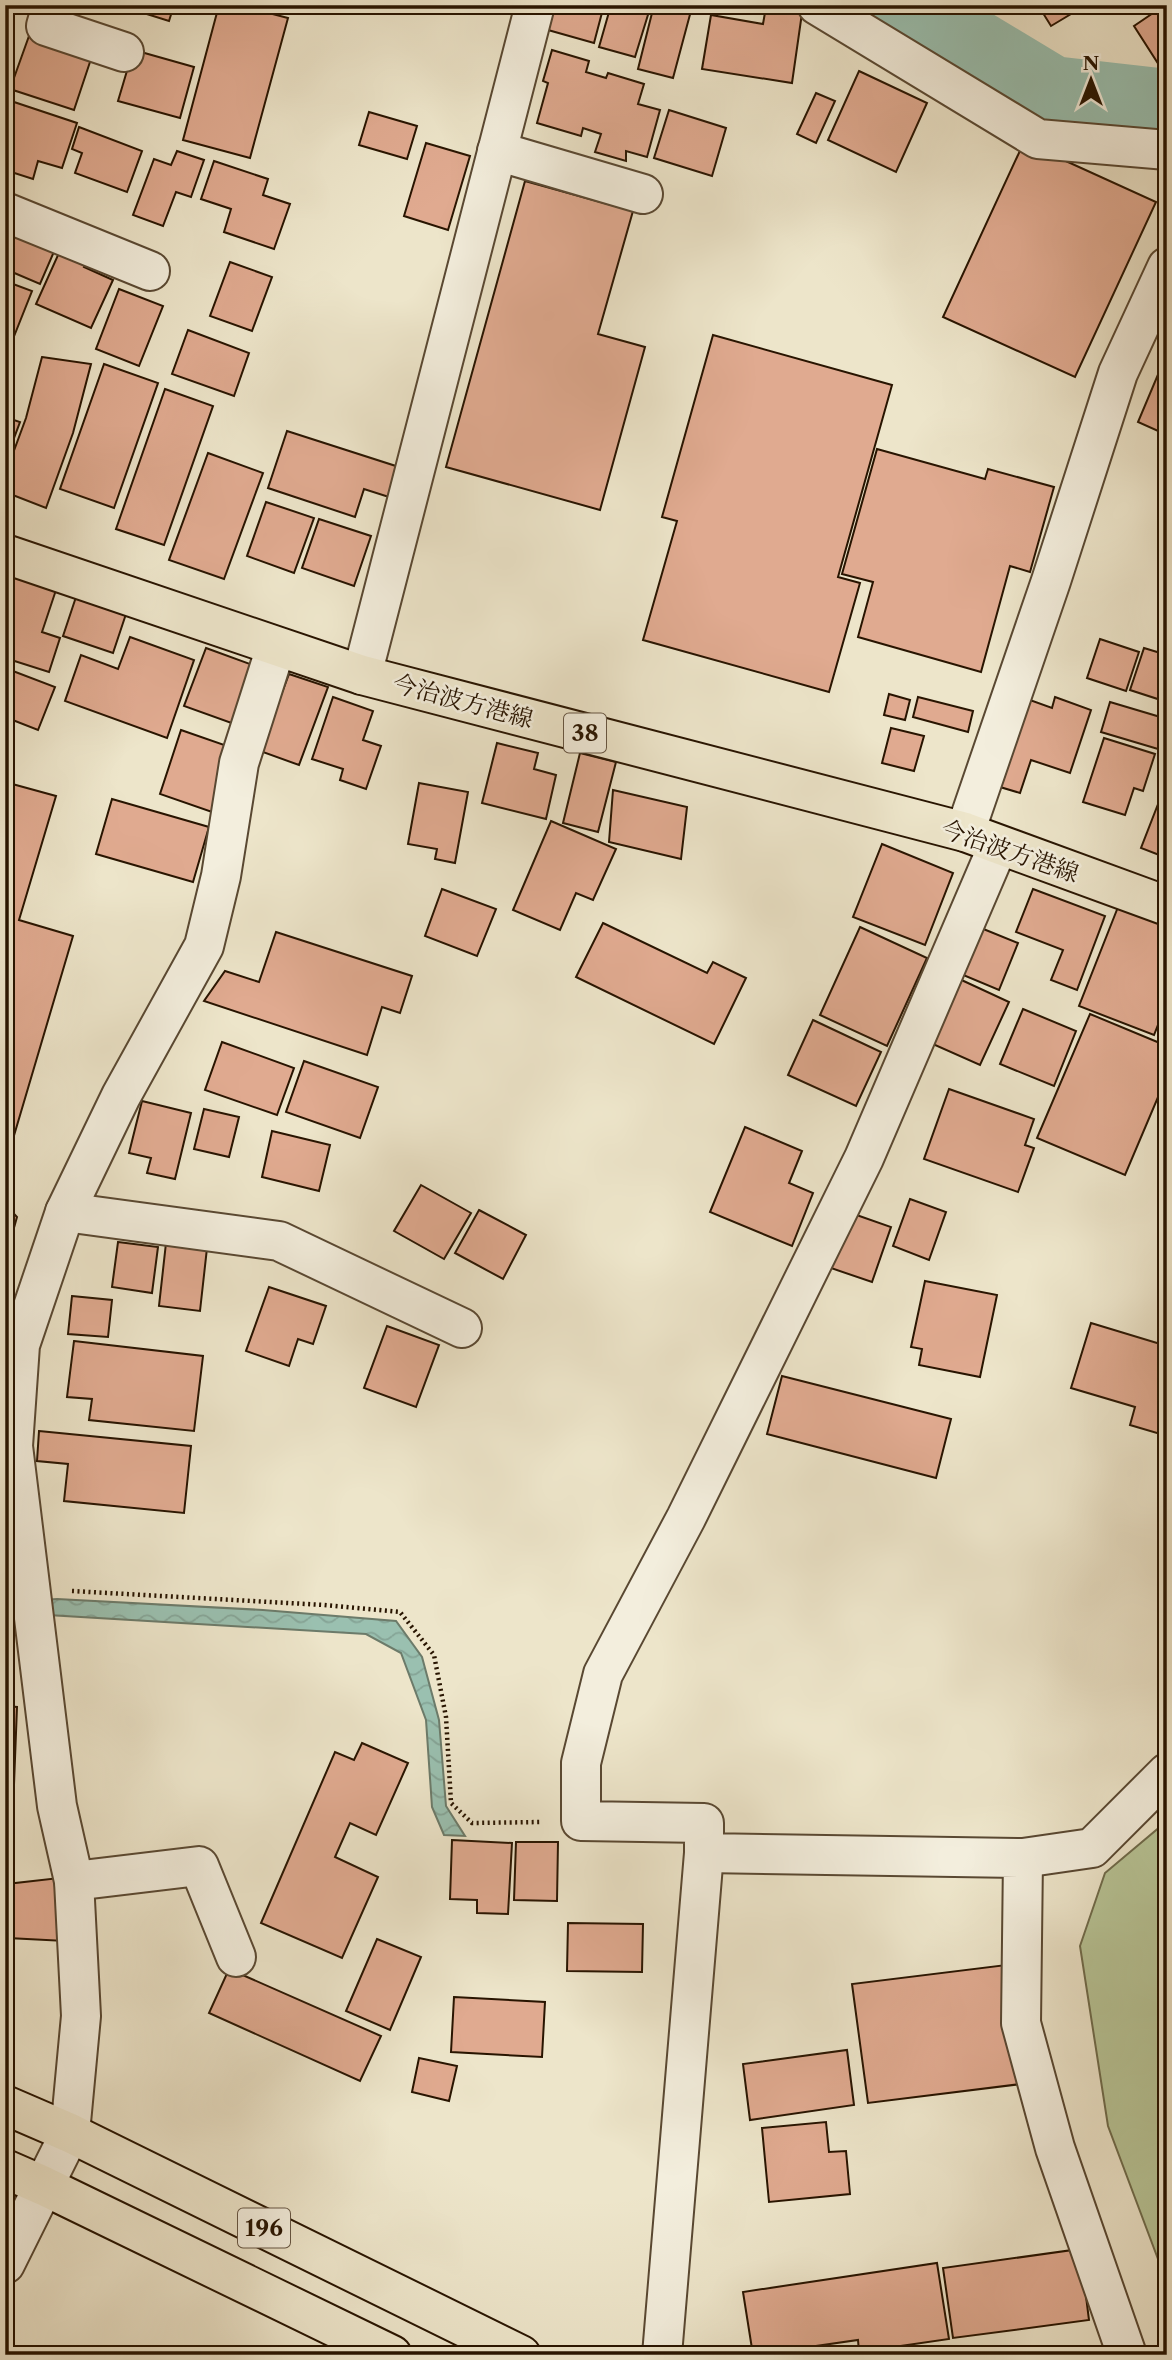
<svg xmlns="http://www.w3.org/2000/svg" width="1172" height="2360" font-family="'Libre Caslon Text','Noto Serif JP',serif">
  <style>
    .pitch { fill: #b8c597; stroke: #706c4c; stroke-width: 2 }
    .water { fill: url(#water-waves); stroke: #6c7b6a; stroke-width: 2 }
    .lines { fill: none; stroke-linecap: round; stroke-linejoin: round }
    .river { stroke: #9ac0b0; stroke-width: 74 }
    .building { fill: #e0aa90; stroke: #281400; stroke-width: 2 }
    .minor-casing { stroke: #594832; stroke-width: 42 }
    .major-casing { stroke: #281400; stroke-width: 42 }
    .highway-casing { stroke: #281400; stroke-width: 42 }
    .path { stroke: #281400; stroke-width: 4.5; stroke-dasharray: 2 3.5; stroke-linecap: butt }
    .minor { stroke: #f3eedd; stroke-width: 38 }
    .major { stroke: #ede5ca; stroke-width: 38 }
    .highway { stroke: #ede5ca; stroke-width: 38 }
    .labels { text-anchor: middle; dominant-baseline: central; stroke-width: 5; stroke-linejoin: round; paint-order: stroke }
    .shield { fill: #f3eedd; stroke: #655542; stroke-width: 2 }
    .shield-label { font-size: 23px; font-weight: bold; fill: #281400 }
    .street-label { font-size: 24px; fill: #281400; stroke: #f3eedd }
  </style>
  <defs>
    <pattern id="water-waves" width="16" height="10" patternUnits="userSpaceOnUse" patternTransform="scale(1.75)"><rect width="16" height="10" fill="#9ac0b0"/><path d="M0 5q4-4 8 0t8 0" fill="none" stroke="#85a496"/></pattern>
  </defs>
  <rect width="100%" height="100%" fill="#ede5ca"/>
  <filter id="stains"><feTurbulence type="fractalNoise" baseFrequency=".00286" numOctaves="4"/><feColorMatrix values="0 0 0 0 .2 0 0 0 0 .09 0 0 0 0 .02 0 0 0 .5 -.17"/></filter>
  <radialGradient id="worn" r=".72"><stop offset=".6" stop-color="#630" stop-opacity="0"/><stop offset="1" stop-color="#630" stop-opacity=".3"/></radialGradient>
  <path class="pitch" d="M1167,1821V2283L1108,2126L1080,1946L1105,1873Z"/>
  <path class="water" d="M57,1599L263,1610L396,1621L422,1657L439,1720L446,1806L465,1836L444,1835L432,1807L426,1720L401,1653L366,1634L48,1615L44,1600Z"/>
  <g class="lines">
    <path class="river" d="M906,5L1052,93L1167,106"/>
  </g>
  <g class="building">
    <path d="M118,5H174L169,21Z"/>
    <path d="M219,5H238L288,18L250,158L183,140Z"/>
    <path d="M554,5H604L594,43L548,30Z"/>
    <path d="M611,5H651L635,57L599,47Z"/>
    <path d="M654,5L692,7L673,78L638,69Z"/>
    <path d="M1038,5H1086L1051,26Z"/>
    <path d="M1165,5H1167V59L1159,65L1134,26Z"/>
    <path d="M766,7L802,13L792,83L702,69L711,15L763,24Z"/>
    <path d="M29,36L92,56L74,110L10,89Z"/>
    <path d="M552,50L589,61L586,72L606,78L608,73L644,84L638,104L660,110L647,157L626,151V161L595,152L601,134L583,128L581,136L537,123L548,83L543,81Z"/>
    <path d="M141,52L194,67L180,118L118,101L129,64Z"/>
    <path d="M859,71L927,103L896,172L828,140Z"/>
    <path d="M816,93L835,101L816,143L797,134Z"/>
    <path d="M8,100L77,123L62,168L38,161L33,179L5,170V107Z"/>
    <path d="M669,110L726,128L712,176L654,158Z"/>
    <path d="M369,112L417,126L407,159L359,145Z"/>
    <path d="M79,127L142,151L127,192L75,173L82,153L72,149Z"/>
    <path d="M1024,142L1156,202L1075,377L943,317Z"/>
    <path d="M426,143L470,156L448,230L404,216Z"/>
    <path d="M177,151L204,160L191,197L176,192L163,226L133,215L154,159L171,165Z"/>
    <path d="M214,161L268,179L263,195L290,204L274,249L224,232L231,209L201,199Z"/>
    <path d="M525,181L633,211L598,334L645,347L600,510L446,467Z"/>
    <path d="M5,227L59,240L40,284L5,269Z"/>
    <path d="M63,244L89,256L84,267L113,280L91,328L36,304Z"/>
    <path d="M230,262L272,277L252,331L210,316Z"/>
    <path d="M5,281L32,291L5,359Z"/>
    <path d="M119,289L163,306L139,366L96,349Z"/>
    <path d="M188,330L249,353L234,396L172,374Z"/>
    <path d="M713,335L892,385L838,577L860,583L829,692L643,640L677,521L662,517Z"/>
    <path d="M42,357L91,364L73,433L46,508L5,492V475L26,418Z"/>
    <path d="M104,364L158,383L114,508L60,489Z"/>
    <path d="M1162,365L1167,367V435L1138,422Z"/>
    <path d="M165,389L213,406L164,545L116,529Z"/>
    <path d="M5,417L20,422L5,462Z"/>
    <path d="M287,431L402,468L392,498L364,489L355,517L268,488Z"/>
    <path d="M877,449L985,479L988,469L1054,487L1030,572L1010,566L981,672L858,637L873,582L842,574Z"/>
    <path d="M208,453L263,473L224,579L169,560Z"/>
    <path d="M266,502L314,518L294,573L247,556Z"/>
    <path d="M319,519L371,536L354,586L302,568Z"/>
    <path d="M15,576L56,590L42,632L60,638L49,672L5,658V578L13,581Z"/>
    <path d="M77,594L127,611L113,653L63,636Z"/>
    <path d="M130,637L194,660L167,738L65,701L81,655L118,669Z"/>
    <path d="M1100,639L1139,652L1126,691L1087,678Z"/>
    <path d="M206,648L258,667L237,725L184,706Z"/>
    <path d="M1144,648L1167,655V702L1130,690Z"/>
    <path d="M5,668L55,687L38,730L5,717Z"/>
    <path d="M289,674L328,687L299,765L260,751Z"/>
    <path d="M889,694L910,700L905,720L884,715Z"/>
    <path d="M333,697L373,711L363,740L381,746L366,789L340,780L343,769L312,759Z"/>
    <path d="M918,697L973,711L968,732L913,717Z"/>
    <path d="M1055,697L1091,710L1070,773L1031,760L1020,793L1000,787L1030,700L1052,708Z"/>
    <path d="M1110,702L1167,719L1158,749L1101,732Z"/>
    <path d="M891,728L924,736L914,771L882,763Z"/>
    <path d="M181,730L233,748L212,812L160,794Z"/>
    <path d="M1104,738L1155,754L1143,791L1134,788L1125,815L1083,802Z"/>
    <path d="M497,743L538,753L534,769L556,775L546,819L482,803Z"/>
    <path d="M580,753L616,762L598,832L563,823Z"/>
    <path d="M1167,781V858L1141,848Z"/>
    <path d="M5,782L56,796L19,920L73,936L5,1166Z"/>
    <path d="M419,783L468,792L455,863L435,859L437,849L408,844Z"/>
    <path d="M613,790L687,807L681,859L609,842Z"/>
    <path d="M112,799L209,827L193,882L96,854Z"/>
    <path d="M551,821L616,849L593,900L576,893L560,930L513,910Z"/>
    <path d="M882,844L953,873L925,945L853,917Z"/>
    <path d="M442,889L496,909L477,956L425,936Z"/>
    <path d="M1033,889L1105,916L1077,990L1051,980L1063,950L1016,932Z"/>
    <path d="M1120,902L1167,921V1002L1154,1035L1079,1006Z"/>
    <path d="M603,923L707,973L713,962L746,978L714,1044L576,977Z"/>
    <path d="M976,926L1018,943L999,990L956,972Z"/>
    <path d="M860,927L927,958L887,1046L820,1015Z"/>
    <path d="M276,932L412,976L400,1013L382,1007L367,1055L204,1001L225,971L259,982Z"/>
    <path d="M955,977L1009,1002L980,1065L926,1041Z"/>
    <path d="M1023,1009L1076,1031L1054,1086L1000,1064Z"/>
    <path d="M1090,1014L1167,1046V1076L1125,1175L1037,1138Z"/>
    <path d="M813,1020L881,1052L856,1106L788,1075Z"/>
    <path d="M222,1042L294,1068L277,1115L205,1090Z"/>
    <path d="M304,1061L378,1087L360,1138L286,1112Z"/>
    <path d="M949,1089L1034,1119L1025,1145L1034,1148L1018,1192L924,1159Z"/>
    <path d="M142,1101L191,1113L175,1179L147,1173L151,1158L129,1153Z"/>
    <path d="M204,1109L239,1117L229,1157L194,1149Z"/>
    <path d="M745,1127L802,1151L789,1183L813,1193L792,1246L710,1212Z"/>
    <path d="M272,1131L330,1145L319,1191L262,1177Z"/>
    <path d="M421,1185L471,1213L444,1259L394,1231Z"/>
    <path d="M910,1199L946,1212L929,1260L893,1246Z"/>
    <path d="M5,1204L17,1217L5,1260Z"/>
    <path d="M479,1210L526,1235L503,1279L455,1253Z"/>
    <path d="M848,1212L891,1227L872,1282L828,1267Z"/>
    <path d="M167,1234L208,1239L200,1311L159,1306Z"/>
    <path d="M118,1242L158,1247L152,1293L112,1287Z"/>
    <path d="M925,1281L997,1295L980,1377L919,1365L922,1349L911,1347Z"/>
    <path d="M269,1287L326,1306L313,1344L298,1339L289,1366L246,1351Z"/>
    <path d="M72,1296L112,1300L108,1337L68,1334Z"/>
    <path d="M1091,1323L1167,1346V1436L1130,1425L1135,1407L1071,1388Z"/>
    <path d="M387,1326L439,1345L416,1407L364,1388Z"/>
    <path d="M74,1341L203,1356L194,1431L89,1420L92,1399L67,1397Z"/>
    <path d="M782,1376L951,1419L936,1478L767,1434Z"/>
    <path d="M39,1431L191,1446L184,1513L64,1501L68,1464L37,1461Z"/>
    <path d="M5,1706L17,1707L13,1810L5,1809Z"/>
    <path d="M362,1743L408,1763L376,1835L350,1823L335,1857L378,1877L342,1958L261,1923L335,1752L354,1760Z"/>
    <path d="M452,1840L512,1843L508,1914L477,1913V1900L450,1899Z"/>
    <path d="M516,1842H558L557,1901L514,1900Z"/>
    <path d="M59,1878L65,1941L8,1938L7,1884Z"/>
    <path d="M568,1923L643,1924L642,1972L567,1971Z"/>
    <path d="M377,1939L421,1957L390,2030L346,2011Z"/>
    <path d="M1006,1965L1021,2084L868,2103L852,1984Z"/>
    <path d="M229,1969L381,2036L360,2081L209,2013Z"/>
    <path d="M454,1997L545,2002L542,2057L451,2052Z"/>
    <path d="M847,2050L854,2105L750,2120L743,2064Z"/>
    <path d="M419,2058L457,2066L449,2101L412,2092Z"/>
    <path d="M826,2122L829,2152L846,2151L850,2194L769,2202L762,2128Z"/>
    <path d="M1080,2249L1089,2320L953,2338L943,2268Z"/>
    <path d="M937,2263L949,2339L859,2352L858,2340L753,2355L743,2292Z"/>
  </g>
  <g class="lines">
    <defs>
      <g id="minor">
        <path d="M52,5L46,26L124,52"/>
        <path d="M817,5L1038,139L1167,150"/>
        <path d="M497,151L643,194"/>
        <path d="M5,212L150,271"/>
        <path d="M362,675L535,5"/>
        <path d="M965,832L1051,581L1118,373L1167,267"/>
        <path d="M998,846L864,1158L686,1518L603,1674L581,1763V1821L704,1823V1853L1023,1858L1021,2023L1055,2148L1127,2355"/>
        <path d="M65,1212L279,1241L462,1328"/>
        <path d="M1023,1858L1092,1848L1167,1773"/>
        <path d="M74,1881L199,1866L236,1957"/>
        <path d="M5,2264L70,2133L81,2016L74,1881L57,1806L13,1446L20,1345L65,1212L121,1096L204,946L221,876L239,763L276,647"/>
        <path d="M662,2355L704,1853"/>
      </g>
      <path id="major" d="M5,554L362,675L965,832L1167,906"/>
      <g id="highway">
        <path d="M5,2105L70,2133L521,2355"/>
        <path d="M5,2169L44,2186L392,2355"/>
      </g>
    </defs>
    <use href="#minor" class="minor-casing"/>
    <use href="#major" class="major-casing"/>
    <use href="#highway" class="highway-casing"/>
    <path class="path" d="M72,1591L324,1605L400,1612L434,1655L446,1717L451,1803L472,1823L542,1822"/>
    <use href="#minor" class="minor"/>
    <use href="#major" class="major"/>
    <use href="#highway" class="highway"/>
  </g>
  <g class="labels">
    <g class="shield">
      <rect x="564" y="713.5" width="42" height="39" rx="5"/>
      <rect x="238" y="2208.5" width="52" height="39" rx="5"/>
    </g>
    <g class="shield-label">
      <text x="585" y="733">38</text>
      <text x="264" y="2228">196</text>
    </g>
    <g class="street-label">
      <text transform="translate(463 701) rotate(15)">今治波方港線</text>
      <text transform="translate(1010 851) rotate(19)">今治波方港線</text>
    </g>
  </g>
  <rect width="1172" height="2360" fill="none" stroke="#ede5ca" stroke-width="28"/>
  <rect x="7" y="7" width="1158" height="2346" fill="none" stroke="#281400" stroke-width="3.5"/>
  <rect x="14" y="14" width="1144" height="2332" fill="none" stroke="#281400" stroke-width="2"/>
  <g transform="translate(1091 80)" stroke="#f3eedd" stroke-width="5" paint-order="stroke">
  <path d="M0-5L12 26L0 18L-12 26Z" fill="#281400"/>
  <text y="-10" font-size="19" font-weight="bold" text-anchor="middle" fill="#281400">N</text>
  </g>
  <rect width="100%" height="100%" filter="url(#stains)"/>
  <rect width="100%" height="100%" fill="url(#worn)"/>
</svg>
